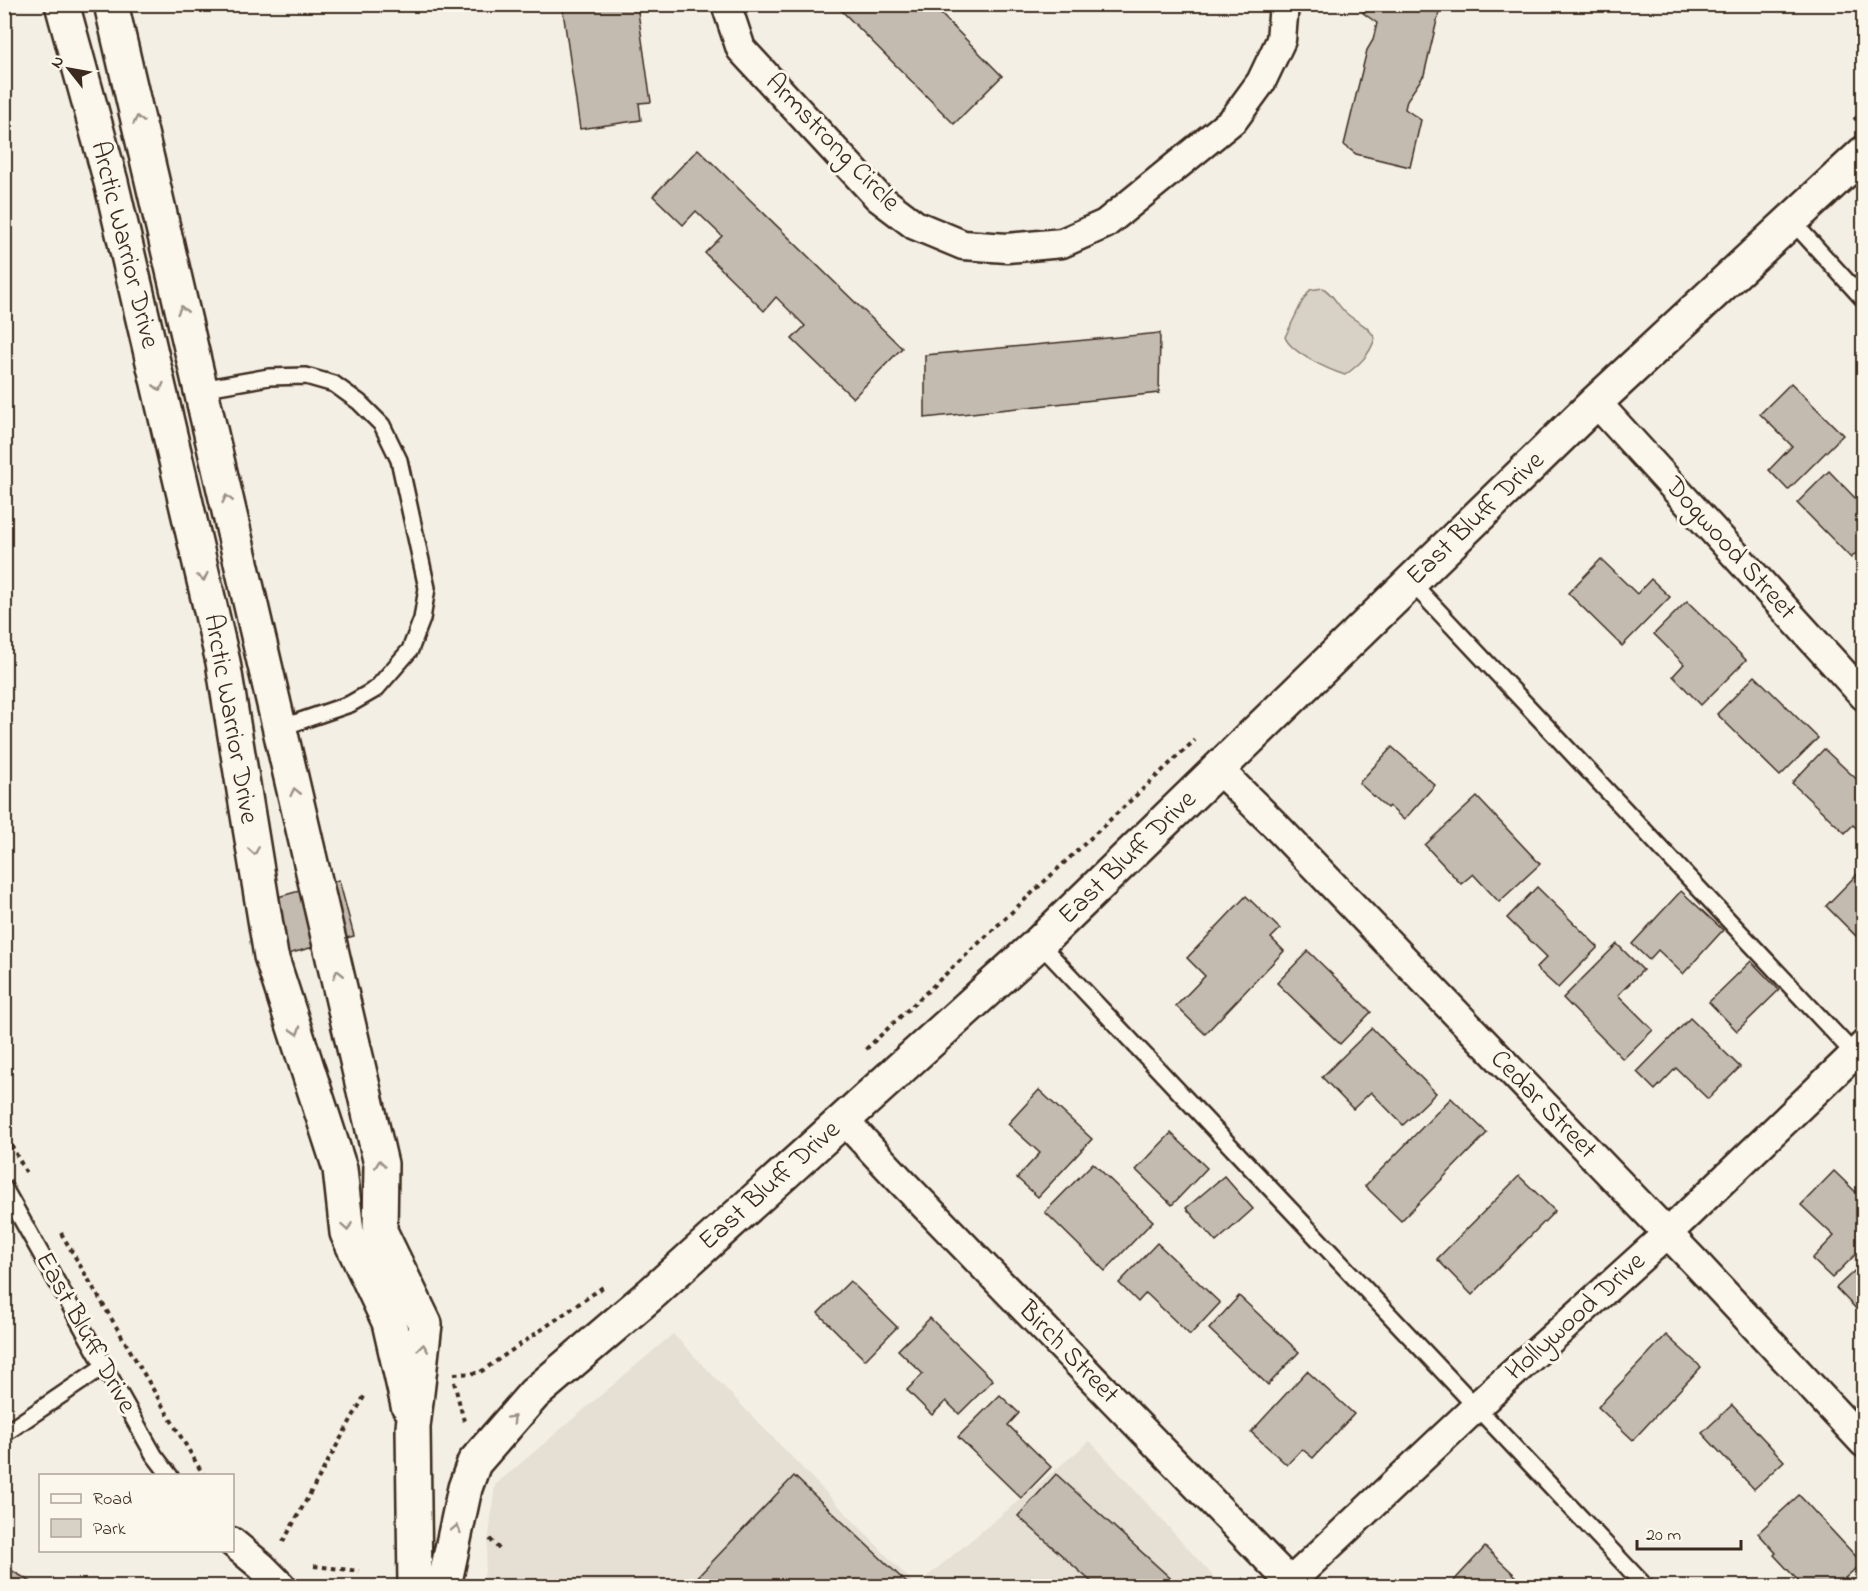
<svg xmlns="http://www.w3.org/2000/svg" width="1868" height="1591" font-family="'Indie Flower',sans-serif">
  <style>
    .built { fill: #e5dfd4 }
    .green { fill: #d8d1c6; stroke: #8a7e72; stroke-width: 1.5 }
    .building { fill: #c3bbb0; stroke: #3b2a1e; stroke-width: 1.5 }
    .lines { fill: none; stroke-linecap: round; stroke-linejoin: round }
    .service-casing { stroke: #3b2a1e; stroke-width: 20 }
    .minor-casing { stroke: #3b2a1e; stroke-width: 33 }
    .tertiary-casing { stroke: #3b2a1e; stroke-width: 38 }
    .primary-casing { stroke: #3b2a1e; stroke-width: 38 }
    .path { stroke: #3b2a1e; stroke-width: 4; stroke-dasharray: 4.5 4.5; stroke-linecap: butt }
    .service { stroke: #fbf7ec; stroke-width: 15 }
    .minor { stroke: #fbf7ec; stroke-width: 28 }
    .tertiary { stroke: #fbf7ec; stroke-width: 33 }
    .primary { stroke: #fbf7ec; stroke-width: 33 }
    .oneway { stroke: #9b9085 }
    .labels { text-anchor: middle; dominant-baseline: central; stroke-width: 6; stroke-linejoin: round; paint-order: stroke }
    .street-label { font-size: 27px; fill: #3b2a1e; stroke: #fbf7ec }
  </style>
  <rect width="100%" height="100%" fill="#f3efe4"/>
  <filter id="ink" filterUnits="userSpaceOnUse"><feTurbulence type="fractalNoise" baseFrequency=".0167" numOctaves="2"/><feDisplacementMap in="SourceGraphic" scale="12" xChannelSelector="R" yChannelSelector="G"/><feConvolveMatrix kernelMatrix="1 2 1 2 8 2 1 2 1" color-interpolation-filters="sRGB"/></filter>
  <g filter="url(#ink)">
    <path class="built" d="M673,1334L916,1586L1090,1441L1222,1586H483L495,1485Z"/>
    <path class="green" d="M1323,288C1334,295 1337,305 1346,313C1358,324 1365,322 1375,338C1370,355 1359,365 1345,375C1329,370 1291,353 1285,337L1302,302L1310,290Z"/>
    <g class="building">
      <path d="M562,4L637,5L651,102L639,103L641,120L580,129Z"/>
      <path d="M835,4H931L1002,76L954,124Z"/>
      <path d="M1365,4H1428L1439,12L1424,75L1407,100L1405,109L1421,120L1410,167L1356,154L1344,145L1367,50L1373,40L1377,23L1363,13Z"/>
      <path d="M698,149L902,348L853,398L792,339L805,326L776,297L764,311L705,253L722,236L696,211L683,225L653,196Z"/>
      <path d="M1160,333L1159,393L925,418V355Z"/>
      <path d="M1791,383L1843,435L1788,490L1769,470L1792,446L1760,414Z"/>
      <path d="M1829,471L1857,500L1864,493V546L1851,558L1797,503Z"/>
      <path d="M1601,559L1637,594L1651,579L1670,597L1622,646L1568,593Z"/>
      <path d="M1687,601L1746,660L1701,705L1673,676L1684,664L1654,634Z"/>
      <path d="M1755,676L1818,738L1780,776L1717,714Z"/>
      <path d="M1392,747L1435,785L1404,820L1389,806L1387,808L1359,783Z"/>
      <path d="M1824,749L1864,786V835L1853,825L1845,833L1792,783Z"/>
      <path d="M1477,797L1540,864L1499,902L1473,874L1461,884L1425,845Z"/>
      <path d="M1863,868L1864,941L1862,942L1826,906Z"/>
      <path d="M339,880L354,936L288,954L274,898Z"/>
      <path d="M1537,887L1598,947L1558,988L1536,968L1547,957L1507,918Z"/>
      <path d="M1681,891L1723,930L1683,974L1658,950L1649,960L1632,944Z"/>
      <path d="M1246,896L1280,929L1271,938L1284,951L1205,1034L1176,1006L1205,976L1187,958Z"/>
      <path d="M1617,944L1643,970L1618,995L1653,1030L1623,1059L1563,998Z"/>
      <path d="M1308,951L1371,1012L1340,1044L1277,983Z"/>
      <path d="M1751,961L1779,990L1737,1031L1709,1002Z"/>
      <path d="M1690,1018L1740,1067L1708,1099L1676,1068L1655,1090L1637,1072Z"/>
      <path d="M1372,1028L1436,1093L1403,1125L1371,1092L1353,1109L1322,1077Z"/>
      <path d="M1039,1090L1092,1139L1038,1197L1017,1178L1040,1153L1008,1124Z"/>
      <path d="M1451,1098L1487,1133L1401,1221L1365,1186Z"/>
      <path d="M1171,1133L1207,1168L1172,1205L1136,1170Z"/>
      <path d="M1093,1163L1153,1221L1105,1271L1045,1212Z"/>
      <path d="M1834,1171L1864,1200V1246L1832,1278L1812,1259L1834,1236L1801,1205Z"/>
      <path d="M1224,1176L1253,1209L1216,1242L1186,1208Z"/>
      <path d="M1519,1176L1555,1211L1472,1295L1437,1259Z"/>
      <path d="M1157,1243L1220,1303L1190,1335L1146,1293L1138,1302L1119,1283Z"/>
      <path d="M1864,1262V1317L1836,1288Z"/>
      <path d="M850,1281L897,1327L865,1360L818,1313Z"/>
      <path d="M1239,1296L1299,1352L1268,1385L1209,1329Z"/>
      <path d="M930,1318L993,1380L959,1414L946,1401L932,1415L907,1390L923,1374L898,1350Z"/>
      <path d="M1666,1335L1701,1367L1633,1440L1598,1407Z"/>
      <path d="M1307,1371L1354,1414L1313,1458L1302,1449L1287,1465L1251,1432Z"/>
      <path d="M1000,1395L1019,1413L1008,1425L1051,1467L1021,1498L958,1437Z"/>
      <path d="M1732,1405L1784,1461L1754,1489L1702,1433Z"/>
      <path d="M1056,1474L1179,1586H1096L1018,1516Z"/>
      <path d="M794,1476L910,1586H689Z"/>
      <path d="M1799,1495L1862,1563L1836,1586H1803L1774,1555L1776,1553L1758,1533Z"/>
      <path d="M1485,1547L1520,1580L1514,1586H1449Z"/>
      <path d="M4,1566L38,1586H4Z"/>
    </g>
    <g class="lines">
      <defs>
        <g id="service">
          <path d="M1791,220L1864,300"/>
          <path d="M201,389L269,377L306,376L334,384L359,402L382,425L399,460L427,588L422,619L410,650L376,689L350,704L280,728"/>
          <path d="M1411,582L1859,1059"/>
          <path d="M1039,943L1645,1586"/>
          <path d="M4,1188L154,1455L170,1476"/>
          <path d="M4,1434L104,1366"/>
        </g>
        <g id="minor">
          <path d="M726,4L741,49L878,197L915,225L963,245L1007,248L1062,243L1105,224L1234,119L1261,82L1281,40L1284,4"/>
          <path d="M1596,402L1864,696"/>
          <path d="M1219,770L1275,825L1696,1263L1864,1443"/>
          <path d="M843,1119L901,1181L1294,1586"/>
          <path d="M232,1542L261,1566L281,1586"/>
          <path d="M1286,1586L1476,1407L1667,1234L1864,1045"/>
        </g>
        <path id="tertiary" d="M444,1586L465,1488L474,1463L534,1394L650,1295L1039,943L1596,402L1864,153"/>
        <g id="primary">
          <path d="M62,4L111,182L223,662L271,956L340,1169L347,1233L389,1322L408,1405"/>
          <path d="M111,4L381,1164L380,1231L425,1324L413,1427L415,1586"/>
        </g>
      </defs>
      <use href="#service" class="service-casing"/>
      <use href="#minor" class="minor-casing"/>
      <use href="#tertiary" class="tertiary-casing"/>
      <use href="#primary" class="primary-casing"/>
      <g class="path">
        <path d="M1854,120L1864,110"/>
        <path d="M866,1049L1195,740"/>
        <path d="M4,1119L10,1143L26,1172"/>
        <path d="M61,1233L204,1476"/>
        <path d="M454,1374L479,1373L603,1287"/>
        <path d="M454,1382L464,1421"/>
        <path d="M490,1539L500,1550"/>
        <path d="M283,1542L366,1393"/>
        <path d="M314,1566L359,1571"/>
        <path d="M1236,1586L1245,1579"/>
      </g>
      <use href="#service" class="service"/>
      <use href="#minor" class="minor"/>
      <use href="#tertiary" class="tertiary"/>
      <use href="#primary" class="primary"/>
    </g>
    <defs><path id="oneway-chevron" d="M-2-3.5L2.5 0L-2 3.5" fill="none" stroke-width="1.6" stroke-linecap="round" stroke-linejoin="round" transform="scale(1.5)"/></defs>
    <g class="oneway">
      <use href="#oneway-chevron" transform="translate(138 120) rotate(-103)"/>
      <use href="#oneway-chevron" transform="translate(182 310) rotate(-103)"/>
      <use href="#oneway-chevron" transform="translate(159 387) rotate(77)"/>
      <use href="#oneway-chevron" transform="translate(227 499) rotate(-103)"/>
      <use href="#oneway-chevron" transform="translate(203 577) rotate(77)"/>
      <use href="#oneway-chevron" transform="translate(295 792) rotate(-103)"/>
      <use href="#oneway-chevron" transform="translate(254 851) rotate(81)"/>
      <use href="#oneway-chevron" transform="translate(338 974) rotate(-103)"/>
      <use href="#oneway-chevron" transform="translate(296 1031) rotate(72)"/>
      <use href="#oneway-chevron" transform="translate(380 1164) rotate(-96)"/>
      <use href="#oneway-chevron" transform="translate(347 1227) rotate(80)"/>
      <use href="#oneway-chevron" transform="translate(423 1348) rotate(-83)"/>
      <use href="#oneway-chevron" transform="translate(512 1419) rotate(-47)"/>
      <use href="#oneway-chevron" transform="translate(456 1529) rotate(-78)"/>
    </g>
  </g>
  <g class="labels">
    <g class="street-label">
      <text transform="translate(832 143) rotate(46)">Armstrong Circle</text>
      <text transform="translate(124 245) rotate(76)">Arctic Warrior Drive</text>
      <text transform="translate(1476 519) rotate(-44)">East Bluff Drive</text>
      <text transform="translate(1730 549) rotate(48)">Dogwood Street</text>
      <text transform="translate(230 719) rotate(80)">Arctic Warrior Drive</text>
      <text transform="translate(1128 858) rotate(-44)">East Bluff Drive</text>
      <text transform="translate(1543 1105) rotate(46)">Cedar Street</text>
      <text transform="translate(770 1186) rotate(-42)">East Bluff Drive</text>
      <text transform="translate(1576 1317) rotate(-42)">Hollywood Drive</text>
      <text transform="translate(85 1333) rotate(61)">East Bluff Drive</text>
      <text transform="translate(1068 1353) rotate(46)">Birch Street</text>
    </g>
  </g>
  <rect width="1868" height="1591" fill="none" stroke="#fbf7ec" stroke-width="24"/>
  <rect x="12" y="12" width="1844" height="1567" fill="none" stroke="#3b2a1e" stroke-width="2" filter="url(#ink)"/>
  <rect x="39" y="1474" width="195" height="78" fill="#fbf7ec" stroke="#aea59a" stroke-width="1.5"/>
  <rect x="51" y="1494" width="30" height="9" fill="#fbf7ec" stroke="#aea59a" stroke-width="1.5"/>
  <text x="93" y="1504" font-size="18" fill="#3b2a1e">Road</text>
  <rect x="51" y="1519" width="30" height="18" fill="#d8d1c6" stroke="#aea59a" stroke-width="1.5"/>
  <text x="93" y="1534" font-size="18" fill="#3b2a1e">Park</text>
  <g transform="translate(69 69) rotate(301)" stroke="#fbf7ec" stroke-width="4.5" paint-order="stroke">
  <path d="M0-4.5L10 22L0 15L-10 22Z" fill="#3b2a1e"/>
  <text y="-9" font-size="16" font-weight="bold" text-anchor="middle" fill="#3b2a1e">N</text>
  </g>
  <path d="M1637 1540v9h104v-9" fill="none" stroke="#3b2a1e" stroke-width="3"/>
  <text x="1646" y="1540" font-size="18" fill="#3b2a1e" stroke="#fbf7ec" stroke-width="4.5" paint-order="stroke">20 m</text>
</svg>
